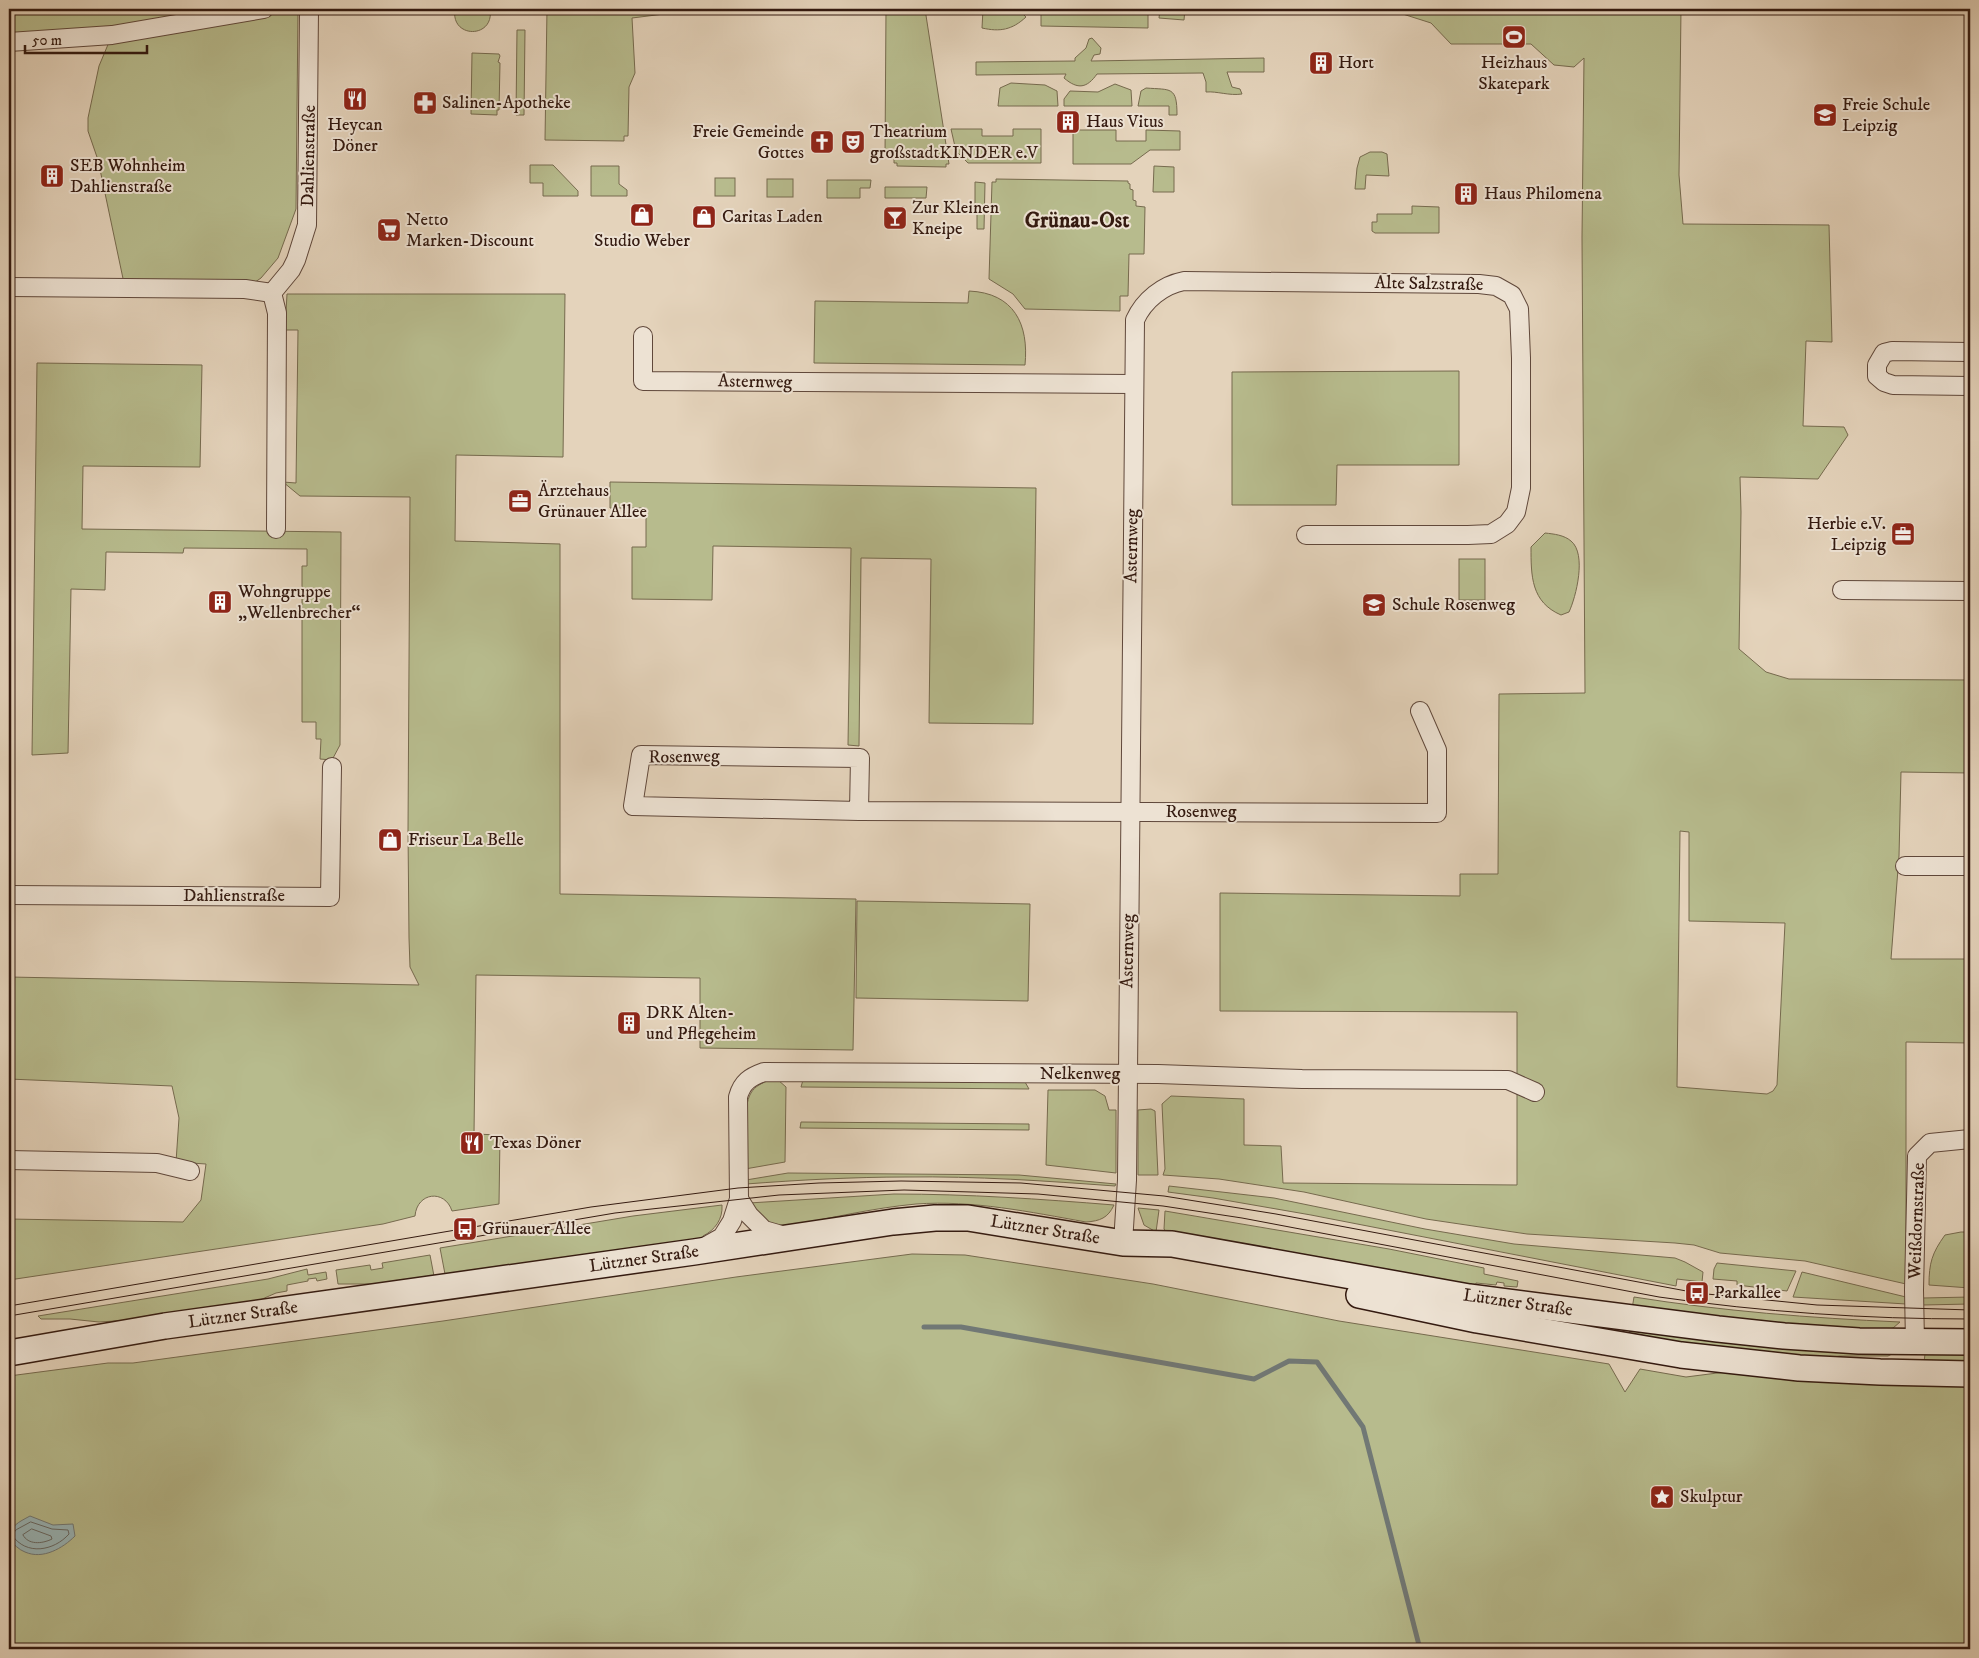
<svg xmlns="http://www.w3.org/2000/svg" width="1979" height="1658" font-family="'IM FELL DW Pica',serif">
  <style>
    .green { fill: #b7bb8d; stroke: #766a4e; fill-rule: evenodd }
    .water { fill: #99b6b9; stroke: #717875 }
    .lines { fill: none; stroke-linecap: round; stroke-linejoin: round }
    .shore { stroke: #666864; stroke-width: 1 }
    .stream { stroke: #717875; stroke-width: 5 }
    .street-casing { stroke: #60483b; stroke-width: 20 }
    .secondary-casing { stroke: #341a10; stroke-width: 28 }
    .street { stroke: #ede2d3; stroke-width: 18 }
    .secondary { stroke: #ede2d3; stroke-width: 25 }
    .tram { stroke: #341a10; stroke-width: 1 }
    .labels { text-anchor: middle; dominant-baseline: central; stroke-width: 4; stroke-linejoin: round; paint-order: stroke }
    .poi-label { font-size: 18px; fill: #341a10; stroke: #ede2d3; text-anchor: start }
    .street-label { font-size: 18px; fill: #341a10; stroke: #ede2d3 }
    .district-label { font-size: 22px; font-weight: bold; fill: #341a10; stroke: #ede2d3 }
  </style>
  <rect width="100%" height="100%" fill="#e4d3bb"/>
  <filter id="stains"><feTurbulence type="fractalNoise" baseFrequency=".004" numOctaves="4"/><feColorMatrix values="0 0 0 0 .2 0 0 0 0 .09 0 0 0 0 .02 0 0 0 .5 -.17"/></filter>
  <radialGradient id="worn" r=".72"><stop offset=".6" stop-color="#630" stop-opacity="0"/><stop offset="1" stop-color="#630" stop-opacity=".3"/></radialGradient>
  <g class="green">
    <path d="M9,9H227L123,26L9,34Z"/>
    <path d="M264,9H298L296,209L278,258L261,278L245,289L125,288L98,160L88,131V118L99,66L112,35Z"/>
    <path d="M455,9H490C495,39 450,39 455,9Z"/>
    <path d="M547,9H664V14L632,18L635,73L629,87L628,136H624V141L545,140Z"/>
    <path d="M886,9H925L949,164H946V167L897,166V163H894V158L888,157V155H885Z"/>
    <path d="M983,9H1018L1026,17C1012,30 1000,32 982,28Z"/>
    <path d="M1041,9H1148V28L1041,26Z"/>
    <path d="M1160,9H1185L1184,20L1159,18Z"/>
    <path d="M1387,9H1681L1679,175L1683,224L1829,225L1832,342L1806,341L1803,426L1844,427L1848,435L1818,479L1740,477L1741,512L1739,649L1766,672L1789,679L1970,680V773L1901,772L1899,856L1891,959H1970V1043L1906,1042V1284L1805,1261L1720,1253L1694,1245L1675,1243L1527,1234L1426,1219L1304,1192L1219,1179L1163,1175L1165,1169L1162,1104L1171,1096L1244,1099V1145L1281,1146L1283,1183L1517,1185V1012L1220,1011V893L1460,896V874H1498L1499,694L1585,693L1582,237L1584,58L1574,67L1554,65L1531,44H1451L1431,23ZM1680,831L1689,832V921L1785,923L1777,1085L1773,1091L1767,1094L1677,1087Z"/>
    <path d="M517,30H525L524,115H516Z"/>
    <path d="M1092,38L1101,48L1100,54L1094,55L1091,61L1264,58V72H1227L1232,87L1240,89L1242,94C1229,96 1217,91 1206,92V82L1203,73L1097,74C1087,88 1078,90 1064,78L1066,74L976,75V62L1075,61V58L1086,48L1089,39Z"/>
    <path d="M472,53L499,54L500,56L498,62L500,63L499,110H497V115L471,114Z"/>
    <path d="M1011,83L1045,85L1057,91L1058,106H998L1000,88Z"/>
    <path d="M1115,84L1131,90L1132,106H1064V99L1070,91L1098,92Z"/>
    <path d="M1146,88C1171,90 1177,86 1177,115H1169V106H1138L1141,91Z"/>
    <path d="M951,129H982V136H1013V129H1041V163H968L956,151Z"/>
    <path d="M1073,130H1116V141H1146V130L1180,131V150H1150L1131,164H1073Z"/>
    <path d="M1370,152H1382L1387,154L1389,176L1366,175L1365,189H1355L1357,168L1360,157Z"/>
    <path d="M530,165H553L578,191V196H543V183H530Z"/>
    <path d="M591,166H619V184L627,190V196H591Z"/>
    <path d="M1154,166L1174,167V192H1153Z"/>
    <rect x="715" y="178" width="20" height="18"/>
    <rect x="767" y="179" width="26" height="18"/>
    <path d="M996,179L1128,181V183L1130,184V189L1133,190V200L1136,201V206L1145,207L1144,254H1129L1128,296H1120V311L1025,309L1013,294L989,279L992,182H996Z"/>
    <path d="M827,180H871L870,188H860V198H827Z"/>
    <path d="M975,182L985,183L984,229H977V212H975Z"/>
    <path d="M885,187H927L926,198H885Z"/>
    <path d="M1412,206L1439,207V233H1375L1372,231V222H1377V214H1412Z"/>
    <path d="M969,291C1014,293 1029,324 1025,365L814,363L815,301L968,303Z"/>
    <path d="M287,294H565L563,457L456,455L455,541L560,544V894L856,899L853,1050L700,1048V978L476,975L474,1134L500,1135L499,1204L452,1211C445,1189 417,1192 415,1216L383,1224L9,1280V1219L183,1222L201,1200L206,1164L176,1162L179,1118L172,1086L9,1079V977L419,985L410,967L409,938L408,831L410,497L300,496L283,482L296,483L298,330H285Z"/>
    <path d="M37,363L202,365L200,467L83,466L82,529L341,532L340,745L332,760L320,759L321,739H316V722H302V566H307V549L184,548L183,553L106,552L105,590L71,589L68,753L32,755Z"/>
    <path d="M1459,371V465H1337L1336,505H1232V372Z"/>
    <path d="M610,482L1036,488L1033,724L929,723L931,559L861,558L859,746L848,745L851,548L713,546L712,600L632,599V547H646V508H610Z"/>
    <path d="M1545,533C1554,534 1564,535 1571,541C1587,554 1576,597 1569,612L1561,615C1531,602 1531,576 1531,547Z"/>
    <rect x="1459" y="559" width="26" height="41"/>
    <path d="M857,901L1030,904L1028,1001L856,998Z"/>
    <path d="M770,1080H778L786,1087L785,1162L745,1169C746,1151 742,1107 751,1093C755,1086 762,1083 770,1080Z"/>
    <path d="M803,1080L1025,1082L1029,1089L801,1087Z"/>
    <path d="M1048,1090H1095L1105,1096L1109,1110H1116V1173L1046,1165Z"/>
    <path d="M1151,1109L1155,1111L1158,1175H1138V1110Z"/>
    <path d="M801,1122L1029,1124V1130L800,1128Z"/>
    <path d="M788,1173L1019,1175L1116,1184L1115,1186C1046,1181 976,1176 906,1177C853,1177 799,1180 746,1184V1180Z"/>
    <path d="M1169,1186L1274,1198L1425,1229L1514,1244L1675,1258L1685,1262L1703,1272L1702,1282L1677,1279L1676,1286L1311,1215L1213,1198L1168,1192Z"/>
    <path d="M894,1194C968,1194 1040,1199 1114,1205C1108,1218 1100,1221 1086,1222C1030,1212 973,1200 916,1204C873,1208 831,1218 789,1226C766,1226 763,1219 749,1203Z"/>
    <path d="M722,1205C723,1219 715,1230 703,1236L704,1239L445,1274L440,1248L633,1216Z"/>
    <path d="M1138,1208L1159,1210L1156,1232L1144,1225Z"/>
    <path d="M1165,1211L1389,1249L1484,1268V1274L1518,1281L1517,1287L1504,1286V1283L1497,1282L1496,1285L1476,1283L1475,1289L1167,1233L1164,1229Z"/>
    <path d="M1961,1232H1970V1288L1929,1285C1929,1263 1932,1253 1945,1235Z"/>
    <path d="M912,1254L965,1255L1153,1284L1339,1321L1609,1364L1625,1392L1640,1369L1686,1377L1733,1371L1970,1382V1649H9V1376L108,1363H133L443,1321L736,1277Z"/>
    <path d="M430,1255L434,1276L397,1284H338L336,1270L370,1265L371,1270L383,1268L382,1263Z"/>
    <path d="M1717,1263L1796,1271L1787,1291L1737,1285V1281L1713,1279L1714,1269Z"/>
    <path d="M307,1269L308,1275L326,1272L327,1279L317,1281L316,1278L308,1279V1281L287,1285V1291L276,1293L253,1303L130,1320L99,1322L70,1319H41L38,1316L268,1279Z"/>
    <path d="M1802,1272L1906,1297V1304L1793,1297Z"/>
    <path d="M1634,1297C1722,1311 1810,1318 1900,1322L1893,1328L1870,1334L1632,1309Z"/>
    <path d="M1970,1297V1304L1923,1305V1298Z"/>
    <path d="M1630,1325L1895,1351L1892,1354L1888,1356H1840L1808,1361L1629,1338Z"/>
    <path d="M1970,1350V1365L1924,1362L1925,1354Z"/>
  </g>
  <path class="water" d="M30,1516L53,1525L73,1524L75,1536C63,1548 43,1560 25,1552C19,1550 14,1544 9,1540C9,1526 19,1522 30,1516Z"/>
  <g class="lines">
    <g class="shore">
      <path d="M31,1522L52,1529L68,1530L69,1534C54,1551 26,1556 12,1535L16,1530Z"/>
      <path d="M32,1529L51,1536L52,1539C42,1544 28,1545 23,1535Z"/>
    </g>
    <path class="stream" d="M924,1327H961L1254,1379L1289,1361L1317,1362L1363,1427L1420,1649"/>
    <defs>
      <g id="street">
        <path d="M9,42L112,35L264,9"/>
        <path d="M9,287L245,289L272,293"/>
        <path d="M272,293L291,270L296,260L307,225L309,9"/>
        <path d="M272,293L277,313L276,529"/>
        <path d="M643,336V381L1133,384"/>
        <path d="M1970,352L1892,351L1884,353L1877,365V376L1884,382L1893,385L1970,386"/>
        <path d="M1842,590L1970,591"/>
        <path d="M859,811L860,758L641,755L633,806L859,811L1437,813V750L1420,711"/>
        <path d="M1905,866H1970"/>
        <path d="M9,895L330,897L332,767"/>
        <path d="M9,1160L157,1163L190,1171"/>
        <path d="M739,1199L749,1215L764,1230L785,1236"/>
        <path d="M1123,1243L1127,1180L1135,320C1144,300 1163,285 1184,281L1479,284L1496,286L1512,295L1519,309L1521,358V488L1516,512L1507,524L1491,534L1468,535H1306"/>
        <path d="M704,1247L722,1237L732,1221L739,1199L738,1097C742,1082 750,1077 764,1072L1158,1074L1302,1079L1508,1080L1535,1092"/>
        <path d="M1915,1343L1914,1290L1917,1156L1930,1143L1970,1139"/>
      </g>
      <g id="secondary">
        <path d="M1359,1295L1477,1320L1681,1355L1799,1368L1880,1372L1970,1374"/>
        <path d="M9,1353L165,1326L694,1252L893,1222L935,1218H968L1123,1243L1172,1244L1469,1297L1718,1329L1784,1336L1859,1341L1970,1342"/>
      </g>
    </defs>
    <use href="#street" class="street-casing"/>
    <use href="#secondary" class="secondary-casing"/>
    <use href="#street" class="street"/>
    <use href="#secondary" class="secondary"/>
    <g class="tram">
      <path d="M9,1306L591,1207L738,1188L819,1183L901,1181L1021,1183L1164,1196L1276,1214L1697,1293L1817,1305L1970,1310"/>
      <path d="M9,1316L615,1213L779,1195L904,1190L1038,1194L1163,1206L1242,1218L1659,1297C1763,1312 1866,1319 1970,1319"/>
    </g>
  </g>
  <defs>
    <symbol id="stadium-square" viewBox="-11 -11 22 22"><rect x="-9" y="-9" width="18" height="18" rx="4" fill="#8f2418" stroke="#ede2d3"/><path d="M0-5a6.5 5 0 1 0 0 10a6.5 5 0 1 0 0-10ZM-3.5-1.8h7v3.6h-7Z" fill="#fff"/></symbol>
    <symbol id="building-square" viewBox="-11 -11 22 22"><rect x="-9" y="-9" width="18" height="18" rx="4" fill="#8f2418" stroke="#ede2d3"/><path d="M-4-6H4V6H1V3H-1V6H-4ZM-2.5-4.3h1.7v1.8h-1.7ZM.8-4.3h1.7v1.8H.8ZM-2.5-1h1.7V.8h-1.7ZM.8-1h1.7V.8H.8Z" fill="#fff"/></symbol>
    <symbol id="restaurant-square" viewBox="-11 -11 22 22"><rect x="-9" y="-9" width="18" height="18" rx="4" fill="#8f2418" stroke="#ede2d3"/><path d="M-5-6h1v4h1v-4h1v4h1v-4h1v5L-1.5 .5V6h-2V.5L-5-1ZM5-6V6H3V1.5H1.5Q1.5-4 5-6Z" fill="#fff"/></symbol>
    <symbol id="pharmacy-square" viewBox="-11 -11 22 22"><rect x="-9" y="-9" width="18" height="18" rx="4" fill="#8f2418" stroke="#ede2d3"/><path d="M-2-6h4v4h4v4h-4v4h-4v-4h-4v-4h4Z" fill="#fff"/></symbol>
    <symbol id="school-square" viewBox="-11 -11 22 22"><rect x="-9" y="-9" width="18" height="18" rx="4" fill="#8f2418" stroke="#ede2d3"/><path d="M0-5L7-2L0 1L-7-2ZM-4 1L0 2.5L4 1V4Q0 6-4 4Z" fill="#fff"/></symbol>
    <symbol id="church-square" viewBox="-11 -11 22 22"><rect x="-9" y="-9" width="18" height="18" rx="4" fill="#8f2418" stroke="#ede2d3"/><path d="M-1.2-6h2.4v3.5h3.3v2.4h-3.3V6h-2.4V-.1h-3.3v-2.4h3.3Z" fill="#fff"/></symbol>
    <symbol id="theatre-square" viewBox="-11 -11 22 22"><rect x="-9" y="-9" width="18" height="18" rx="4" fill="#8f2418" stroke="#ede2d3"/><path d="M-5-5.5Q0-4 5-5.5V0Q5 5 0 6Q-5 5-5 0ZM-3.3-2.5H-1v1.5H-3.3ZM1-2.5H3.3v1.5H1ZM-2.8 1Q0 5.5 2.8 1Z" fill="#fff"/></symbol>
    <symbol id="shop-square" viewBox="-11 -11 22 22"><rect x="-9" y="-9" width="18" height="18" rx="4" fill="#8f2418" stroke="#ede2d3"/><path d="M-5-2.5h2.3a2.7 3.5 0 0 1 5.4 0H5L5.5 6h-11ZM-1.5-2.5h3a1.5 2.3 0 0 0-3 0Z" fill="#fff"/></symbol>
    <symbol id="bar-square" viewBox="-11 -11 22 22"><rect x="-9" y="-9" width="18" height="18" rx="4" fill="#8f2418" stroke="#ede2d3"/><path d="M-6-5H6L.8 .8V4.5H3.5V6h-7V4.5H-.8V.8Z" fill="#fff"/></symbol>
    <symbol id="supermarket-square" viewBox="-11 -11 22 22"><rect x="-9" y="-9" width="18" height="18" rx="4" fill="#8f2418" stroke="#ede2d3"/><path d="M-6-5.5h2.5l.6 2H6L4.5 2H-2.5L-4.4-4H-6ZM-1.5 3.2a1.3 1.3 0 1 0 .1 0ZM3 3.2a1.3 1.3 0 1 0 .1 0Z" fill="#fff"/></symbol>
    <symbol id="office-square" viewBox="-11 -11 22 22"><rect x="-9" y="-9" width="18" height="18" rx="4" fill="#8f2418" stroke="#ede2d3"/><path d="M-6-3h4V-5.5h4V-3h4V5H-6ZM-1-4.5V-3h2v-1.5ZM-6 0V1H6V0Z" fill="#fff"/></symbol>
    <symbol id="bus-square" viewBox="-11 -11 22 22"><rect x="-9" y="-9" width="18" height="18" rx="4" fill="#8f2418" stroke="#ede2d3"/><path d="M-5-6H5V4H4V6H2V4H-2V6H-4V4H-5ZM-3.5-4V0h7V-4ZM-3.5 1.2v1.5H-2V1.2ZM2 1.2v1.5H3.5V1.2Z" fill="#fff"/></symbol>
    <symbol id="sight-square" viewBox="-11 -11 22 22"><rect x="-9" y="-9" width="18" height="18" rx="4" fill="#8f2418" stroke="#ede2d3"/><path d="M0-6L1.8-2.2L6-1.7L2.9 1.2L3.7 5.4L0 3.3L-3.7 5.4L-2.9 1.2L-6-1.7L-1.8-2.2Z" fill="#fff"/></symbol>
  </defs>
  <g fill-rule="evenodd">
    <use href="#stadium-square" x="1500" y="23" width="28" height="28"/>
    <use href="#building-square" x="1307" y="49" width="28" height="28"/>
    <use href="#restaurant-square" x="341" y="85" width="28" height="28"/>
    <use href="#pharmacy-square" x="411" y="89" width="28" height="28"/>
    <use href="#school-square" x="1811" y="101" width="28" height="28"/>
    <use href="#building-square" x="1054" y="108" width="28" height="28"/>
    <use href="#church-square" x="808" y="128" width="28" height="28"/>
    <use href="#theatre-square" x="839" y="128" width="28" height="28"/>
    <use href="#building-square" x="38" y="162" width="28" height="28"/>
    <use href="#building-square" x="1452" y="180" width="28" height="28"/>
    <use href="#shop-square" x="628" y="201" width="28" height="28"/>
    <use href="#shop-square" x="690" y="203" width="28" height="28"/>
    <use href="#bar-square" x="881" y="204" width="28" height="28"/>
    <use href="#supermarket-square" x="375" y="216" width="28" height="28"/>
    <use href="#office-square" x="506" y="487" width="28" height="28"/>
    <use href="#office-square" x="1889" y="520" width="28" height="28"/>
    <use href="#building-square" x="206" y="588" width="28" height="28"/>
    <use href="#school-square" x="1360" y="591" width="28" height="28"/>
    <use href="#shop-square" x="376" y="826" width="28" height="28"/>
    <use href="#building-square" x="615" y="1009" width="28" height="28"/>
    <use href="#restaurant-square" x="458" y="1129" width="28" height="28"/>
    <use href="#bus-square" x="451" y="1215" width="28" height="28"/>
    <use href="#bus-square" x="1683" y="1279" width="28" height="28"/>
    <use href="#sight-square" x="1648" y="1483" width="28" height="28"/>
  </g>
  <g class="labels">
    <g class="poi-label">
      <text x="1338" y="63">Hort</text>
      <text x="1514" y="63" text-anchor="middle">Heizhaus<tspan x="1514" dy="21">Skatepark</tspan></text>
      <text x="442" y="103">Salinen-Apotheke</text>
      <text x="1842" y="105">Freie Schule<tspan x="1842" dy="21">Leipzig</tspan></text>
      <text x="1086" y="122">Haus Vitus</text>
      <text x="355" y="125" text-anchor="middle">Heycan<tspan x="355" dy="21">Döner</tspan></text>
      <text x="804" y="132" text-anchor="end">Freie Gemeinde<tspan x="804" dy="21">Gottes</tspan></text>
      <text x="870" y="132">Theatrium<tspan x="870" dy="21">großstadtKINDER e.V</tspan></text>
      <text x="70" y="166">SEB Wohnheim<tspan x="70" dy="21">Dahlienstraße</tspan></text>
      <text x="1484" y="194">Haus Philomena</text>
      <text x="912" y="208">Zur Kleinen<tspan x="912" dy="21">Kneipe</tspan></text>
      <text x="722" y="217">Caritas Laden</text>
      <text x="406" y="220">Netto<tspan x="406" dy="21">Marken-Discount</tspan></text>
      <text x="642" y="241" text-anchor="middle">Studio Weber</text>
      <text x="538" y="491">Ärztehaus<tspan x="538" dy="21">Grünauer Allee</tspan></text>
      <text x="1886" y="524" text-anchor="end">Herbie e.V.<tspan x="1886" dy="21">Leipzig</tspan></text>
      <text x="238" y="592">Wohngruppe<tspan x="238" dy="21">„Wellenbrecher“</tspan></text>
      <text x="1392" y="605">Schule Rosenweg</text>
      <text x="408" y="840">Friseur La Belle</text>
      <text x="646" y="1013">DRK Alten-<tspan x="646" dy="21">und Pflegeheim</tspan></text>
      <text x="490" y="1143">Texas Döner</text>
      <text x="482" y="1229">Grünauer Allee</text>
      <text x="1714" y="1293">Parkallee</text>
      <text x="1680" y="1497">Skulptur</text>
    </g>
    <g class="street-label">
      <text transform="translate(309 156) rotate(-89)">Dahlienstraße</text>
      <text transform="translate(1429 284) rotate(1)">Alte Salzstraße</text>
      <text transform="translate(755 382) rotate(1)">Asternweg</text>
      <text transform="translate(1132 546) rotate(-89)">Asternweg</text>
      <text transform="translate(684 757) rotate(-1)">Rosenweg</text>
      <text x="1201" y="812">Rosenweg</text>
      <text x="234" y="896">Dahlienstraße</text>
      <text transform="translate(1128 951) rotate(-89)">Asternweg</text>
      <text x="1080" y="1074">Nelkenweg</text>
      <text transform="translate(1917 1221) rotate(-88)">Weißdornstraße</text>
      <text transform="translate(1045 1230) rotate(9)">Lützner Straße</text>
      <text transform="translate(644 1259) rotate(-8)">Lützner Straße</text>
      <text transform="translate(1518 1303) rotate(8)">Lützner Straße</text>
      <text transform="translate(243 1315) rotate(-8)">Lützner Straße</text>
    </g>
    <g class="district-label">
      <text x="1077" y="220">Grünau-Ost</text>
    </g>
  </g>
  <rect width="1979" height="1658" fill="none" stroke="#e4d3bb" stroke-width="30"/>
  <rect x="10" y="10" width="1959" height="1638" fill="none" stroke="#341a10" stroke-width="2.5"/>
  <rect x="15" y="15" width="1949" height="1628" fill="none" stroke="#341a10"/>
  <path d="M25 45v8h122v-8" fill="none" stroke="#341a10" stroke-width="2.5"/>
  <text x="32" y="45" font-size="15" fill="#341a10" stroke="#ede2d3" stroke-width="4" paint-order="stroke">50 m</text>
  <rect width="100%" height="100%" filter="url(#stains)"/>
  <rect width="100%" height="100%" fill="url(#worn)"/>
</svg>
